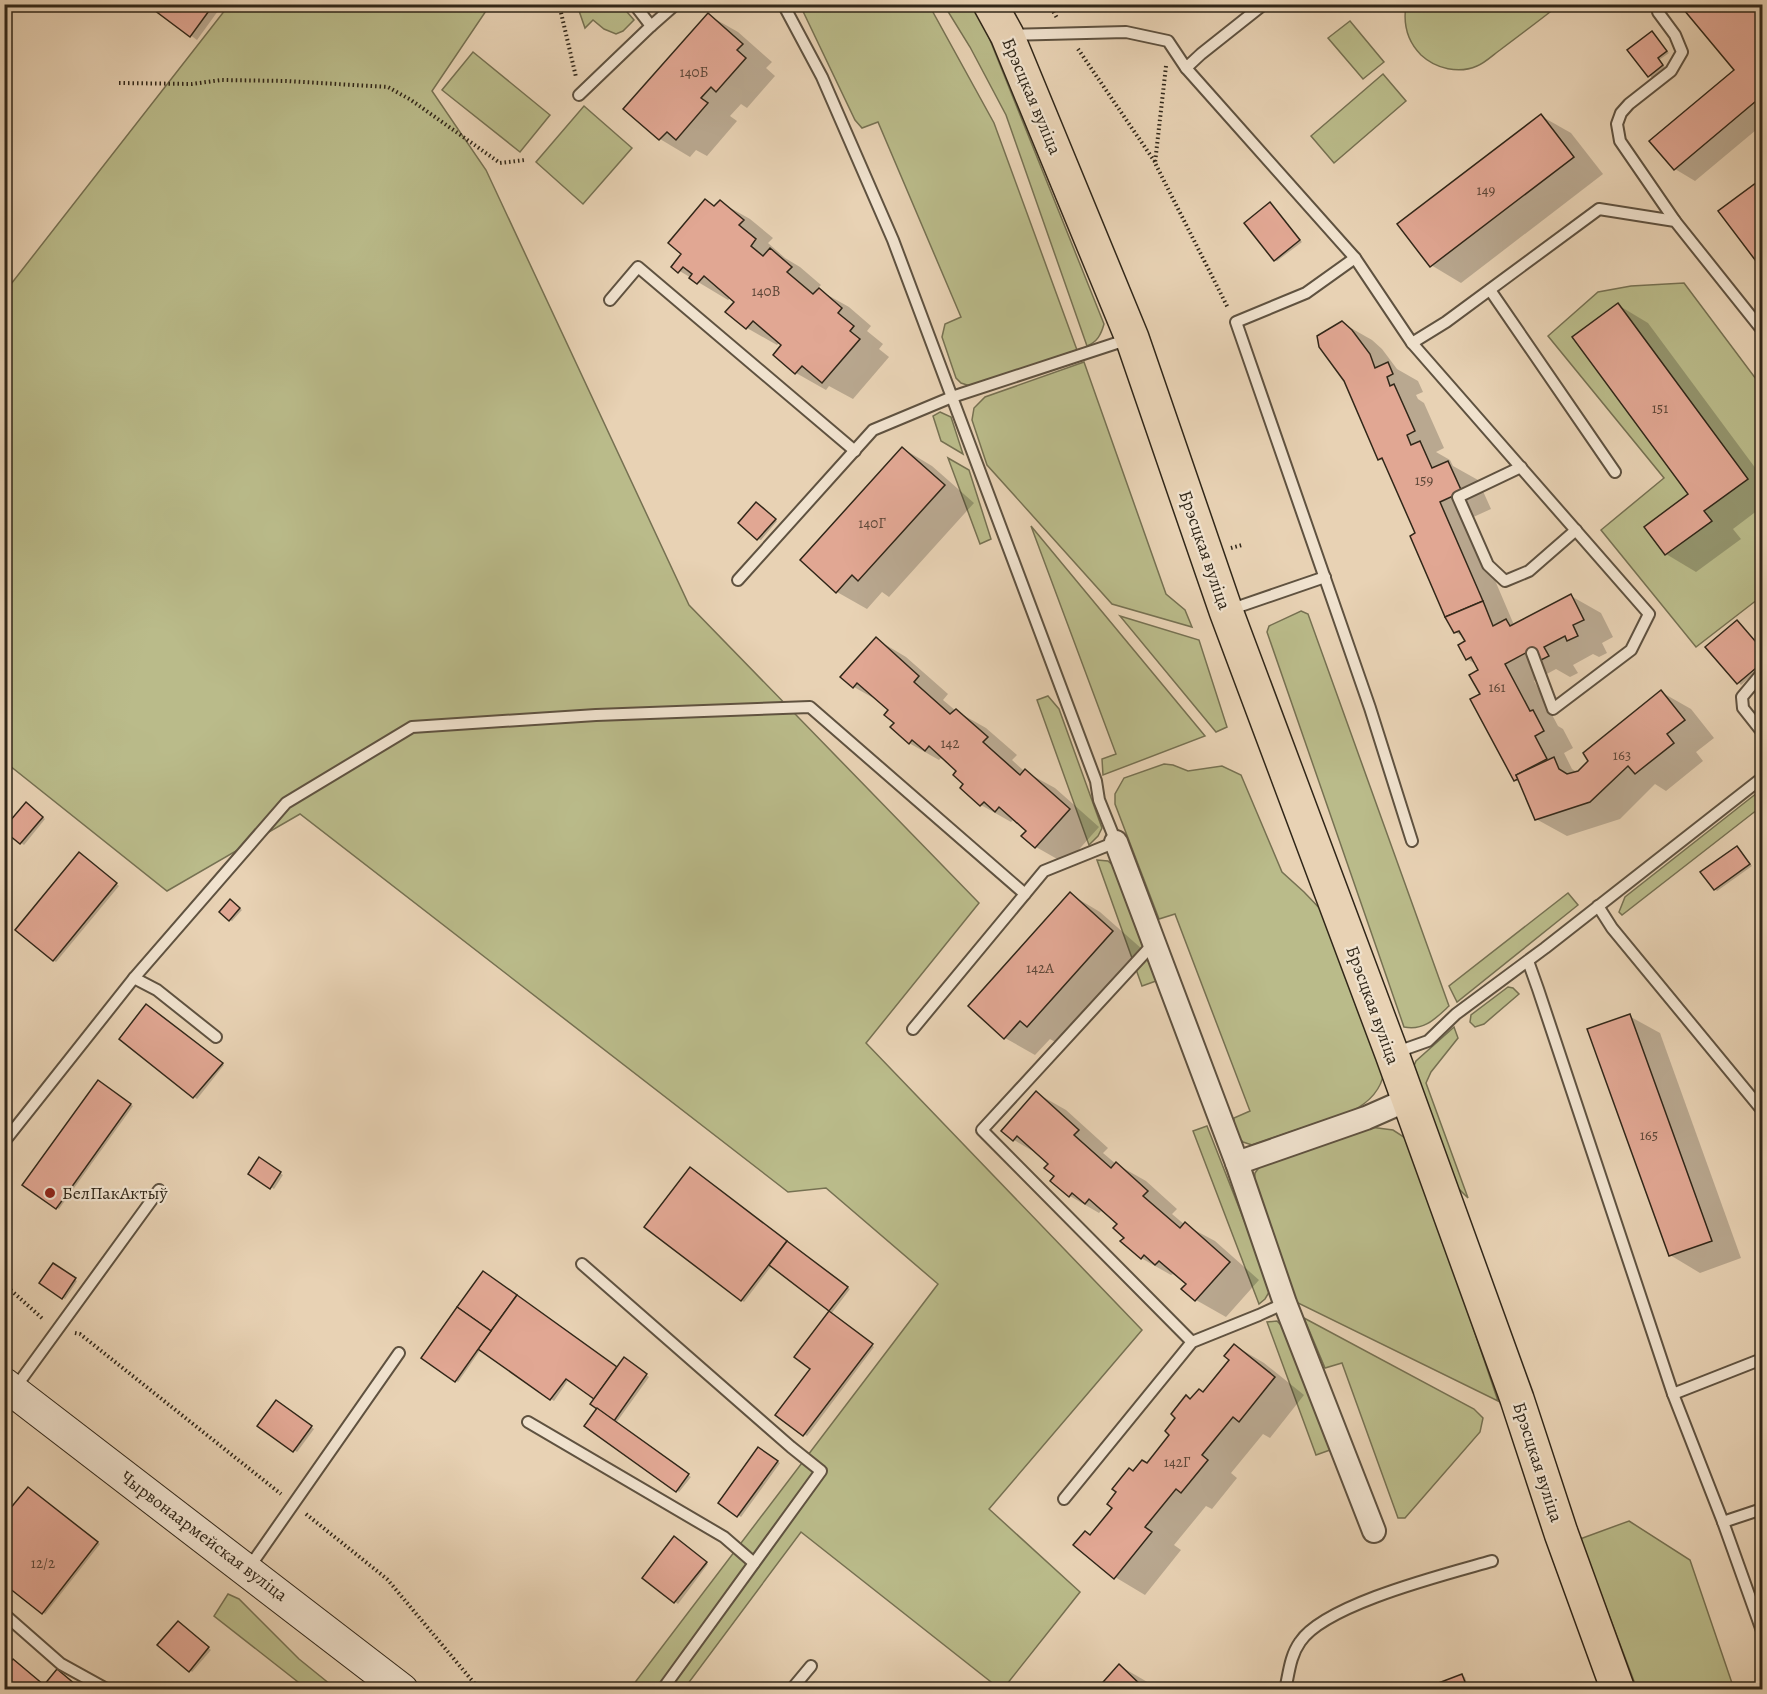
<svg xmlns="http://www.w3.org/2000/svg" width="1767" height="1694" font-family="Alegreya,serif">
  <style>
    .green { fill: #babb8a; stroke: #767152; stroke-width: 1.5 }
    .shadow { fill: #0003 }
    .building { fill: #e1a793; stroke: #312719; stroke-width: 1.5 }
    .lines { fill: none; stroke-linecap: round; stroke-linejoin: round }
    .lane-casing { stroke: #5f5240; stroke-width: 14 }
    .street-casing { stroke: #5f5240; stroke-width: 26 }
    .secondary-casing { stroke: #312719; stroke-width: 34 }
    .primary-casing { stroke: #312719; stroke-width: 36 }
    .path { stroke: #312719; stroke-width: 4; stroke-dasharray: 1.5 3; stroke-linecap: butt }
    .lane { stroke: #f0e2ce; stroke-width: 10 }
    .street { stroke: #f0e2ce; stroke-width: 22 }
    .secondary { stroke: #f0e2ce; stroke-width: 32 }
    .primary { stroke: #e8d2b4; stroke-width: 33 }
    .poi-dot { fill: #8f2418; stroke: #f0e2ce; stroke-width: 2 }
    .labels { text-anchor: middle; dominant-baseline: central; stroke-width: 4.5; stroke-linejoin: round; paint-order: stroke }
    .number-label { font-size: 15px; fill: #5d4738 }
    .street-label { font-size: 18px; fill: #312719; stroke: #f0e2ce }
    .poi-label { font-size: 18px; fill: #312719; stroke: #f0e2ce; text-anchor: start }
  </style>
  <rect width="100%" height="100%" fill="#e8d2b4"/>
  <filter id="stains"><feTurbulence type="fractalNoise" baseFrequency=".00333" numOctaves="4"/><feColorMatrix values="0 0 0 0 .2 0 0 0 0 .09 0 0 0 0 .02 0 0 0 .5 -.17"/></filter>
  <radialGradient id="worn" r=".72"><stop offset=".6" stop-color="#630" stop-opacity="0"/><stop offset="1" stop-color="#630" stop-opacity=".3"/></radialGradient>
  <g class="green">
    <path d="M229,5H490L432,91L486,170L689,605L979,903L866,1043L1142,1330L989,1509L1080,1592L1003,1689H1000L801,1532L684,1689H630L938,1284L826,1188L788,1192L300,814L167,891L5,762L4,293Z"/>
    <path d="M577,5H621L634,20L623,31L616,34L604,29L593,20L585,28Z"/>
    <path d="M800,5H929L994,123L1077,350L970,386L961,383L956,378L942,337L945,324L961,317L878,122L862,128L855,120Z"/>
    <path d="M944,5H974L982,20L1104,324C1101,335 1097,342 1087,346L1006,115L970,47Z"/>
    <path d="M1406,5V4L1559,5C1540,20 1520,35 1500,50C1493,55 1485,63 1477,66C1459,74 1436,69 1421,55C1407,41 1403,24 1406,5Z"/>
    <path d="M1350,21L1384,62L1363,79L1328,38Z"/>
    <path d="M473,52L550,115L520,152L442,90Z"/>
    <path d="M1383,74L1406,101L1334,163L1311,136Z"/>
    <path d="M584,106L632,148L583,204L536,162Z"/>
    <path d="M1684,283L1762,387V596L1696,647L1601,530L1664,478L1548,336L1598,292L1631,286Z"/>
    <path d="M1084,362L1166,594L1185,610L1192,627L1112,604L987,465L972,420L974,408L985,397Z"/>
    <path d="M940,412L951,417L963,454L941,441L933,416Z"/>
    <path d="M948,458L969,470L991,539L980,544Z"/>
    <path d="M1031,526L1205,736L1103,775L1102,759L1116,754Z"/>
    <path d="M1301,611L1308,614L1449,1006C1435,1019 1424,1031 1404,1027L1267,632L1269,626Z"/>
    <path d="M1120,616L1199,640L1227,727L1216,732Z"/>
    <path d="M1048,696L1059,709L1102,828L1098,836L1089,845L1037,700Z"/>
    <path d="M1164,764L1173,765L1188,771L1222,766L1241,775L1282,872L1304,892L1325,914L1384,1072C1381,1090 1368,1103 1352,1111L1252,1145L1243,1142L1234,1133V1118L1250,1111L1175,914L1159,919L1115,804V794L1124,778Z"/>
    <path d="M1762,789V806L1622,915L1619,912L1625,897Z"/>
    <path d="M1097,860L1108,861L1117,869L1156,981L1142,986Z"/>
    <path d="M1568,893L1578,905L1457,1002L1449,986Z"/>
    <path d="M1508,987L1513,988L1519,994L1484,1024L1475,1027L1470,1022L1471,1015Z"/>
    <path d="M1454,1027L1458,1038L1431,1072L1426,1083L1468,1198L1449,1179L1411,1073L1416,1061Z"/>
    <path d="M1207,1126L1271,1289L1265,1299L1259,1304L1193,1131Z"/>
    <path d="M1370,1127L1393,1130L1410,1141L1498,1401L1296,1302L1254,1185L1255,1173L1263,1162Z"/>
    <path d="M1304,1318L1474,1409L1483,1418L1480,1432L1405,1518H1398L1342,1363L1325,1368Z"/>
    <path d="M1277,1321L1284,1328L1330,1450L1316,1455L1267,1322Z"/>
    <path d="M1629,1521L1690,1560L1734,1689H1637L1580,1539Z"/>
    <path d="M228,1594L239,1599L299,1659L336,1689H307L214,1616Z"/>
  </g>
  <g class="shadow">
    <path d="M149,4H223L197,40Z"/>
    <path d="M1141,4H1150L1146,8Z"/>
    <path d="M1681,4H1762V125L1695,181L1675,169L1736,70Z"/>
    <path d="M708,15L738,32L772,62L766,68L775,76L747,108L741,104L730,116L737,121L707,156L696,150L690,157L660,139Z"/>
    <path d="M1652,33L1669,53L1659,60L1665,67L1652,78L1629,51Z"/>
    <path d="M1541,116L1571,133L1603,174L1461,283L1431,265Z"/>
    <path d="M1760,182L1762,183V266L1720,212Z"/>
    <path d="M706,201L716,207L720,202L750,219L773,238L768,243L785,258L800,267L821,285L817,289L849,307L871,326L867,331L883,344L879,349L889,357L853,399L829,386L826,390L796,373L783,345L780,342L777,345L747,328L727,311L736,301L731,297L728,300L673,267L683,254Z"/>
    <path d="M1273,206L1302,242L1277,261L1275,260Z"/>
    <path d="M1618,305L1648,323L1762,477V507L1733,529L1741,539L1696,572L1666,554L1690,494Z"/>
    <path d="M1342,323L1372,340L1382,349L1397,369L1418,381L1423,392L1416,395L1418,399L1424,403L1444,448L1436,452L1450,460L1453,466L1478,480L1491,509L1469,519L1514,625L1571,596L1601,613L1613,637L1602,643L1607,653L1599,657L1593,654L1573,665L1578,673L1570,677L1556,669L1534,681L1558,726L1563,729L1573,748L1564,753L1572,769L1578,773L1661,692L1691,709L1714,738L1696,752L1703,761L1666,791L1655,784L1620,819L1567,836L1536,819L1521,783L1515,780L1482,695L1480,671L1477,665L1467,659V642L1464,637L1455,632L1417,534L1386,462L1379,459Z"/>
    <path d="M902,448L932,466L974,503L889,597L882,592L867,609L837,592Z"/>
    <path d="M759,505L777,521L761,540L758,539Z"/>
    <path d="M1737,621L1762,649V666L1741,685L1707,647Z"/>
    <path d="M876,639L906,657L948,694L943,700L956,711L986,728L1017,755L1012,760L1024,771L1055,788L1099,827L1066,864L1036,847L1028,831L1022,826L1013,820L1011,822L981,805L962,788L966,784L958,770L952,765L941,758L939,760L909,743L896,723L890,710L882,703L854,687Z"/>
    <path d="M29,806L45,819L24,845L5,830Z"/>
    <path d="M1737,848L1752,866L1717,891L1715,889Z"/>
    <path d="M82,855L119,886L56,962L53,960Z"/>
    <path d="M1070,894L1100,912L1142,949L1057,1043L1050,1039L1035,1055L1005,1038L970,1006Z"/>
    <path d="M233,902L242,910L232,921L230,920Z"/>
    <path d="M149,1007L224,1065L197,1099L121,1039Z"/>
    <path d="M1629,1016L1660,1033L1741,1258L1700,1273L1670,1255Z"/>
    <path d="M98,1082L133,1106L59,1209L25,1185Z"/>
    <path d="M1036,1093L1066,1110L1108,1148L1103,1153L1116,1164L1146,1181L1177,1209L1172,1214L1185,1225L1215,1241L1259,1280L1226,1317L1196,1300L1183,1289L1188,1284L1183,1280L1173,1274L1171,1275L1141,1258L1126,1237L1119,1224L1101,1211L1099,1213L1070,1196L1056,1176L1050,1163L1043,1157L1014,1140L1003,1130Z"/>
    <path d="M259,1159L283,1175L274,1189L250,1173Z"/>
    <path d="M693,1170L850,1289L831,1314L874,1347L807,1436L804,1434L812,1369L796,1357L831,1311L772,1265L744,1302L741,1300Z"/>
    <path d="M53,1265L77,1281L65,1299L41,1283Z"/>
    <path d="M484,1273L618,1369L625,1359L649,1377L616,1423L691,1477L679,1492L599,1408L596,1399L569,1379L554,1401L481,1349L458,1382L423,1357Z"/>
    <path d="M1234,1345L1264,1363L1304,1395L1270,1438L1263,1434L1231,1473L1237,1478L1212,1509L1206,1506L1174,1545L1181,1550L1145,1595L1115,1577L1091,1536L1114,1507L1134,1473L1147,1465L1171,1435L1191,1400L1204,1394L1231,1360Z"/>
    <path d="M276,1402L314,1429L297,1452L259,1425Z"/>
    <path d="M759,1449L780,1463L741,1517L720,1503Z"/>
    <path d="M31,1490L100,1544L45,1614L43,1612Z"/>
    <path d="M677,1540L708,1564L678,1604L644,1578Z"/>
    <path d="M181,1624L211,1650L192,1672L190,1670Z"/>
    <path d="M1120,1666L1149,1683L1156,1690H1098Z"/>
    <path d="M1462,1676L1465,1677L1469,1690H1424Z"/>
  </g>
  <g class="building">
    <path d="M146,4H214L190,37Z"/>
    <path d="M1679,4H1762V96L1674,170L1649,141L1734,70Z"/>
    <path d="M708,13L743,44L737,50L746,58L716,92L711,87L701,98L708,103L676,140L667,132L659,140L623,109Z"/>
    <path d="M1652,31L1667,51L1658,58L1663,65L1648,77L1627,50Z"/>
    <path d="M1541,114L1574,157L1430,267L1397,224Z"/>
    <path d="M1760,180L1762,184V269L1718,211Z"/>
    <path d="M705,199L714,206L720,200L744,220L739,225L756,239L751,246L763,256L770,248L792,267L787,272L813,294L819,288L842,308L838,313L854,326L850,331L860,339L822,383L802,366L795,374L773,355L781,345L753,321L746,329L725,312L734,302L704,276L697,284L689,278L692,274L683,267L678,273L671,267L681,254L668,243Z"/>
    <path d="M1270,202L1300,240L1274,261L1244,223Z"/>
    <path d="M1618,303L1748,479L1704,511L1712,521L1665,555L1644,527L1688,494L1572,337Z"/>
    <path d="M1342,321L1352,330L1370,354L1375,368L1388,362L1393,374L1387,377L1390,386L1394,384L1415,431L1407,435L1411,445L1420,441L1432,468L1448,461L1462,492L1440,502L1483,601L1445,617L1410,536L1415,533L1382,458L1378,460L1344,381L1319,347L1317,336Z"/>
    <path d="M902,447L945,485L858,581L852,575L836,593L800,560Z"/>
    <path d="M756,502L776,519L757,540L738,523Z"/>
    <path d="M1571,594L1584,620L1573,625L1578,636L1567,641L1565,636L1544,647L1549,656L1539,661L1533,649L1505,664L1530,711L1533,710L1544,731L1535,736L1547,759L1516,775L1518,779L1514,781L1470,699L1480,694L1469,675L1478,670L1471,657L1466,660L1458,645L1465,641L1459,631L1454,633L1445,617L1483,601L1493,626L1506,619L1510,626Z"/>
    <path d="M1737,620L1762,649V663L1737,684L1705,647Z"/>
    <path d="M876,637L919,676L914,682L950,714L956,709L988,737L983,742L1020,775L1025,769L1070,809L1035,848L1021,836L1026,831L999,807L995,812L984,802L980,806L960,788L963,784L953,775L956,771L929,746L925,751L912,740L909,744L890,727L894,723L884,715L888,710L857,683L853,688L840,677Z"/>
    <path d="M1661,690L1685,720L1667,734L1674,743L1635,774L1628,766L1590,802L1535,820L1516,775L1554,757L1559,769L1567,774L1578,771L1588,761L1583,753Z"/>
    <path d="M26,802L43,817L20,844L4,831V828Z"/>
    <path d="M1737,846L1750,864L1714,890L1700,872Z"/>
    <path d="M79,852L117,883L53,961L15,930Z"/>
    <path d="M1070,892L1113,931L1027,1027L1020,1021L1004,1039L968,1006Z"/>
    <path d="M230,899L240,908L229,921L219,912Z"/>
    <path d="M146,1004L223,1063L193,1098L119,1039Z"/>
    <path d="M1630,1014L1712,1241L1669,1256L1587,1029Z"/>
    <path d="M98,1080L131,1104L56,1209L22,1185Z"/>
    <path d="M1036,1091L1079,1130L1074,1135L1111,1168L1116,1162L1148,1191L1143,1196L1180,1228L1185,1222L1230,1262L1195,1301L1181,1289L1186,1284L1159,1261L1155,1265L1144,1255L1141,1259L1120,1241L1124,1238L1113,1228L1117,1224L1089,1199L1085,1204L1072,1193L1069,1197L1050,1181L1054,1176L1044,1168L1048,1164L1017,1136L1013,1141L1001,1131Z"/>
    <path d="M259,1157L281,1172L270,1189L248,1174Z"/>
    <path d="M690,1167L787,1241L741,1301L644,1227Z"/>
    <path d="M787,1241L848,1287L829,1311L769,1265Z"/>
    <path d="M53,1263L76,1278L62,1299L39,1283Z"/>
    <path d="M483,1271L517,1295L491,1331L457,1307Z"/>
    <path d="M517,1295L617,1367L594,1399L566,1379L550,1400L478,1349Z"/>
    <path d="M457,1307L491,1331L455,1382L421,1358Z"/>
    <path d="M829,1311L873,1344L803,1436L775,1415L810,1369L794,1357Z"/>
    <path d="M1234,1344L1275,1377L1239,1422L1233,1417L1202,1455L1208,1460L1181,1493L1176,1489L1145,1527L1152,1532L1114,1579L1073,1545L1085,1531L1090,1535L1112,1508L1107,1504L1116,1492L1112,1489L1129,1468L1133,1471L1142,1460L1147,1463L1169,1435L1165,1431L1175,1418L1171,1414L1186,1395L1190,1399L1199,1389L1203,1392L1229,1360L1224,1356Z"/>
    <path d="M624,1357L647,1374L614,1421L590,1404Z"/>
    <path d="M276,1400L312,1426L293,1452L257,1426Z"/>
    <path d="M597,1408L689,1474L676,1492L584,1426Z"/>
    <path d="M758,1447L778,1461L737,1517L718,1503Z"/>
    <path d="M28,1487L98,1542L42,1614L4,1584V1516Z"/>
    <path d="M674,1536L707,1562L674,1603L642,1578Z"/>
    <path d="M178,1621L209,1647L189,1672L157,1645Z"/>
    <path d="M13,1659L44,1685L57,1669L82,1690H4V1669Z"/>
    <path d="M1119,1664L1146,1690H1096Z"/>
    <path d="M1462,1674L1468,1690H1420Z"/>
  </g>
  <g class="lines">
    <defs>
      <g id="lane">
        <path d="M634,4L651,26L676,4"/>
        <path d="M783,4L822,77L893,240L1096,781L1099,800L1116,842L1044,871L913,1029"/>
        <path d="M1657,4L1658,12L1675,35L1682,52L1671,71L1629,104L1621,113L1617,124L1620,141L1675,221"/>
        <path d="M1011,35L1126,32L1168,41L1186,68L1201,54L1264,4"/>
        <path d="M1186,68L1355,258L1412,343L1649,614L1631,650L1553,709L1532,653"/>
        <path d="M579,95L651,26"/>
        <path d="M1355,258L1306,293L1236,322L1370,708L1412,841"/>
        <path d="M1490,290L1615,472"/>
        <path d="M610,300L638,267L855,451"/>
        <path d="M1412,343L1446,322L1599,209L1675,221L1762,330"/>
        <path d="M1521,467L1458,497L1488,565L1505,581L1529,571L1576,530"/>
        <path d="M738,580L873,430L952,397L1129,339"/>
        <path d="M1229,610L1325,577"/>
        <path d="M1762,673L1742,697L1743,708L1762,732"/>
        <path d="M1598,906L1612,928L1762,1110"/>
        <path d="M1153,944L982,1130L1192,1342"/>
        <path d="M1528,961L1538,989L1673,1394L1762,1359"/>
        <path d="M134,978L157,990L216,1037"/>
        <path d="M1394,1053L1428,1041L1456,1014L1545,948L1762,778"/>
        <path d="M4,1142L134,978L286,803L412,727L596,715L810,707L1025,894"/>
        <path d="M582,1264L791,1447L821,1471L662,1690"/>
        <path d="M15,1388L159,1190"/>
        <path d="M1673,1394L1723,1522"/>
        <path d="M528,1422L724,1537L754,1563"/>
        <path d="M1064,1499L1192,1342L1259,1315L1285,1303"/>
        <path d="M1762,1509L1723,1522L1762,1631"/>
        <path d="M248,1569L399,1353"/>
        <path d="M4,1614L61,1664L108,1690"/>
        <path d="M791,1690L811,1666"/>
        <path d="M1285,1690C1289,1673 1290,1656 1300,1642C1325,1604 1447,1574 1492,1561"/>
      </g>
      <g id="street">
        <path d="M1116,842L1237,1163"/>
        <path d="M1374,1531L1285,1303L1237,1163L1366,1118L1407,1100"/>
      </g>
      <path id="secondary" d="M4,1384L402,1690"/>
      <path id="primary" d="M990,4L1007,35L1132,338L1226,611L1392,1054L1517,1399L1561,1533L1618,1690"/>
    </defs>
    <use href="#lane" class="lane-casing"/>
    <use href="#street" class="street-casing"/>
    <use href="#secondary" class="secondary-casing"/>
    <use href="#primary" class="primary-casing"/>
    <g class="path">
      <path d="M559,4L576,77"/>
      <path d="M1049,4L1057,18"/>
      <path d="M1078,49L1155,162"/>
      <path d="M1166,66L1155,163L1228,308"/>
      <path d="M119,83L192,84L221,80L286,81L388,87L411,100L500,163L525,160"/>
      <path d="M1231,548L1242,545"/>
      <path d="M4,1284L44,1320"/>
      <path d="M75,1333L80,1334L281,1494"/>
      <path d="M306,1514L387,1579L480,1690"/>
    </g>
    <use href="#lane" class="lane"/>
    <use href="#street" class="street"/>
    <use href="#secondary" class="secondary"/>
    <use href="#primary" class="primary"/>
  </g>
  <circle class="poi-dot" cx="50" cy="1193" r="6"/>
  <g class="labels">
    <g class="number-label">
      <text x="694" y="72">140Б</text>
      <text x="1486" y="190">149</text>
      <text x="766" y="291">140В</text>
      <text x="1660" y="408">151</text>
      <text x="1424" y="480">159</text>
      <text x="872" y="523">140Г</text>
      <text x="1497" y="687">161</text>
      <text x="950" y="743">142</text>
      <text x="1622" y="755">163</text>
      <text x="1040" y="968">142А</text>
      <text x="1649" y="1135">165</text>
      <text x="1177" y="1462">142Г</text>
      <text x="43" y="1563">12/2</text>
    </g>
    <g class="street-label">
      <text transform="translate(1032 96) rotate(67)">Брэсцкая вуліца</text>
      <text transform="translate(1205 550) rotate(71)">Брэсцкая вуліца</text>
      <text transform="translate(1373 1005) rotate(70)">Брэсцкая вуліца</text>
      <text transform="translate(1538 1462) rotate(72)">Брэсцкая вуліца</text>
      <text transform="translate(204 1536) rotate(37)">Чырвонаармейская вуліца</text>
    </g>
    <g class="poi-label">
      <text x="62" y="1193">БелПакАктыў</text>
    </g>
  </g>
  <rect width="1767" height="1694" fill="none" stroke="#e8d2b4" stroke-width="24"/>
  <rect x="6" y="6" width="1755" height="1682" fill="none" stroke="#312719" stroke-width="3"/>
  <rect x="12" y="12" width="1743" height="1670" fill="none" stroke="#312719" stroke-width="1.5"/>
  <rect width="100%" height="100%" filter="url(#stains)"/>
  <rect width="100%" height="100%" fill="url(#worn)"/>
</svg>
